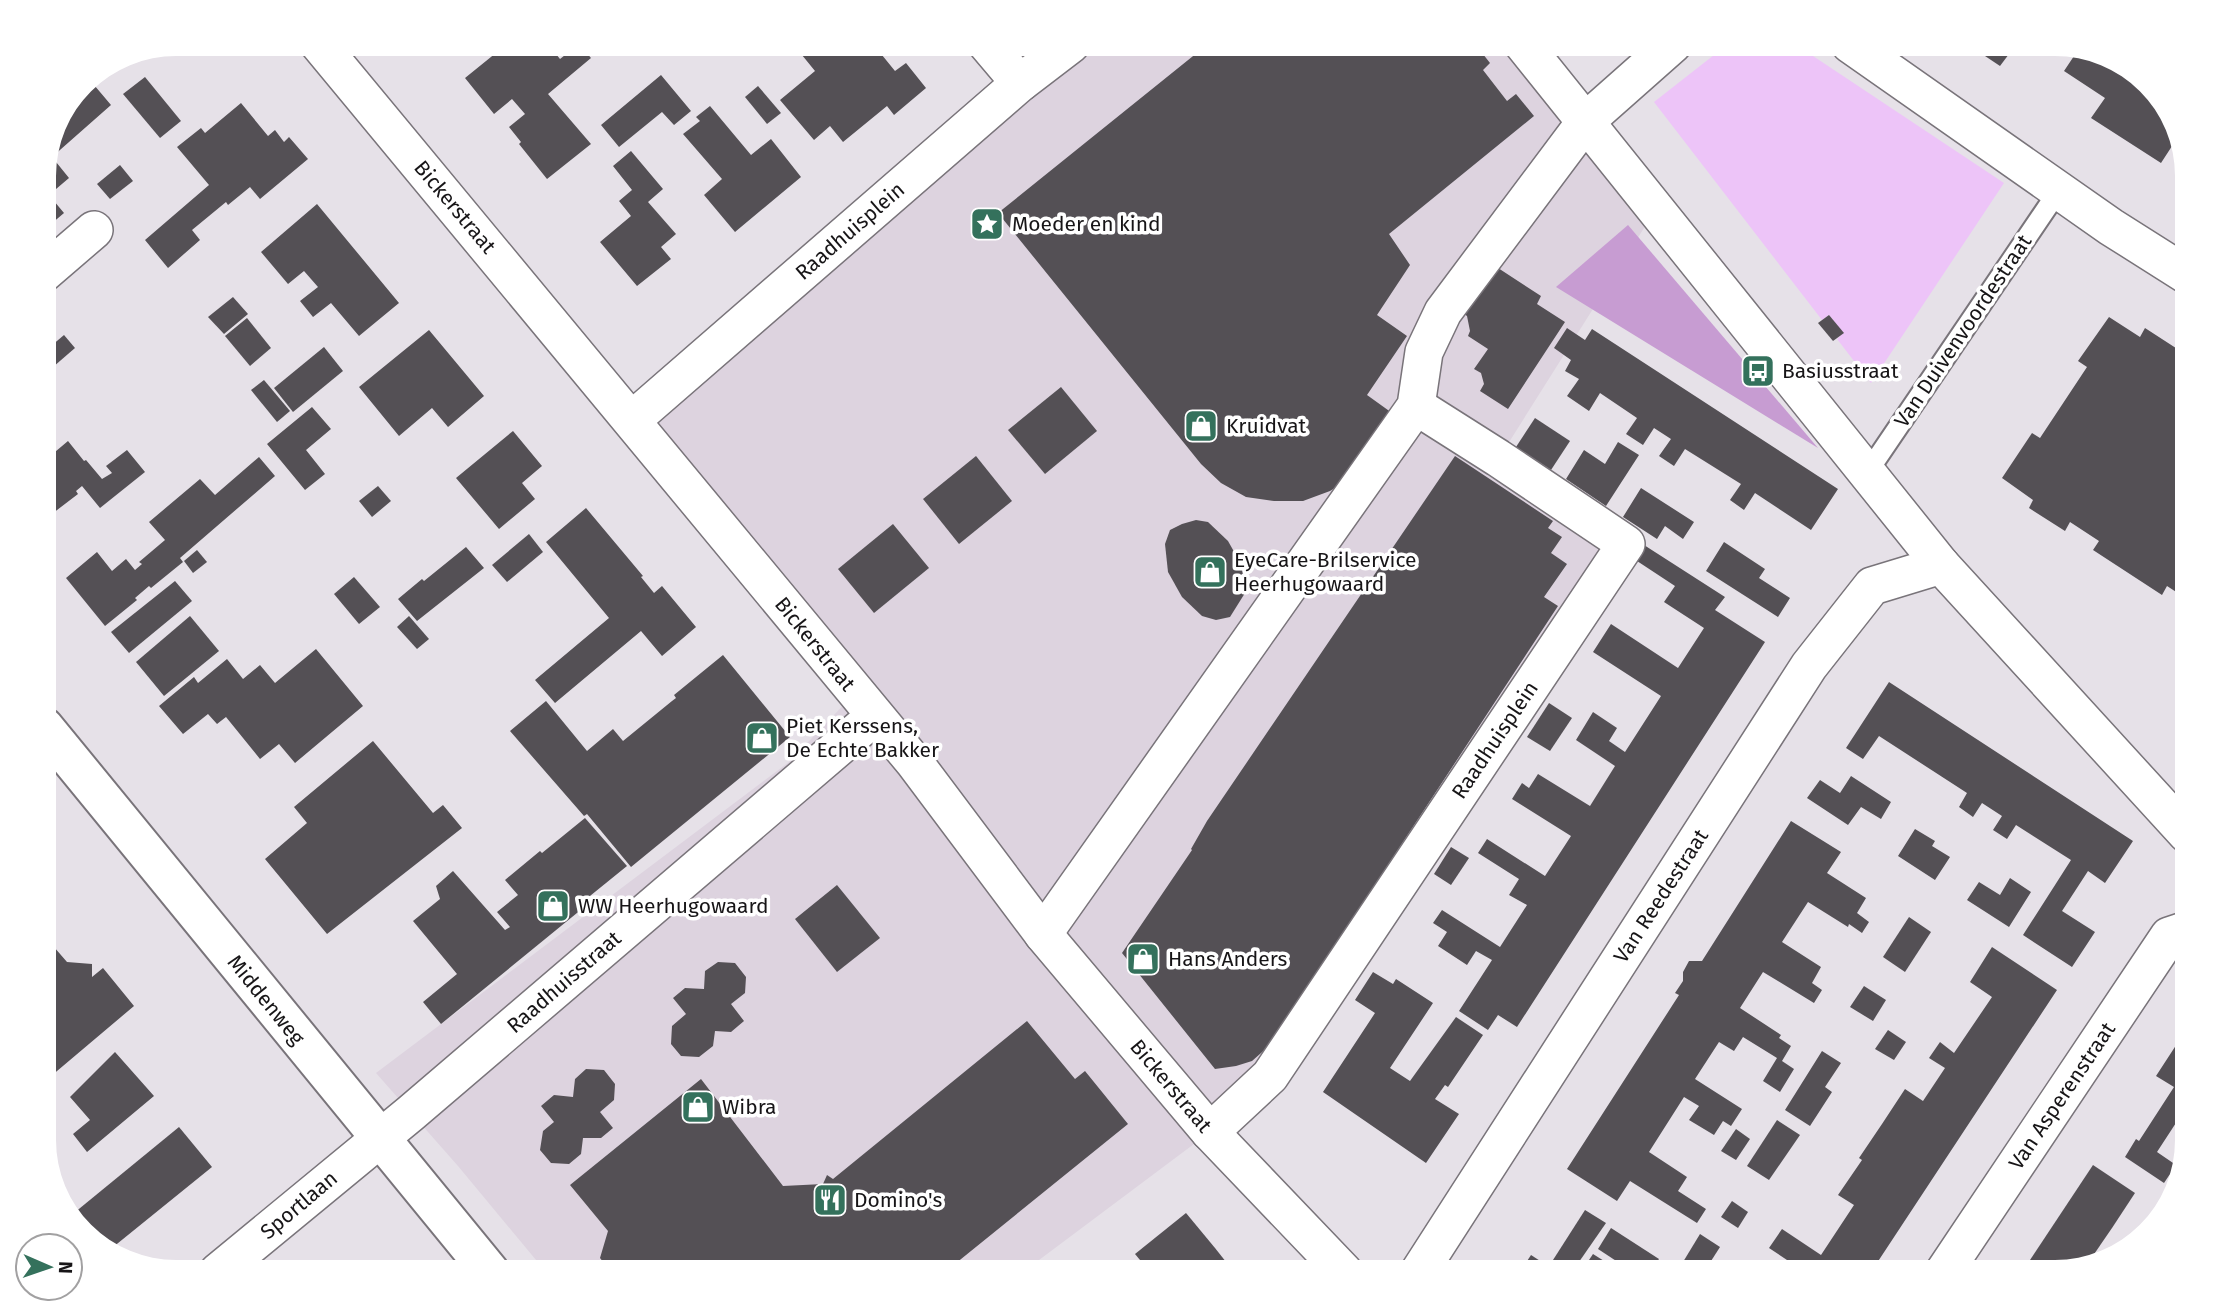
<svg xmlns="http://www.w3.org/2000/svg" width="2231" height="1316" font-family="'Fira Sans',sans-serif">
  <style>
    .built { fill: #ddd3df }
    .green { fill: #edc4f8 }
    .forest { fill: #c79cd2 }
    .building { fill: #545055 }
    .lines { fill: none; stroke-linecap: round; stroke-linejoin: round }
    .lane-casing { stroke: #79747a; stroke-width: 23 }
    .street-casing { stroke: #79747a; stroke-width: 40 }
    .secondary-casing { stroke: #79747a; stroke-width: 42 }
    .lane { stroke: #fff; stroke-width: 19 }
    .street { stroke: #fff; stroke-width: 37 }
    .secondary { stroke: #fff; stroke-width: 38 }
    .labels { text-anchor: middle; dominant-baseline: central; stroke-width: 7; stroke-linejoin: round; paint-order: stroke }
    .street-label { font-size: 21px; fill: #171517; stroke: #fff }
    .poi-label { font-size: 21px; fill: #171517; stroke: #fff; text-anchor: start }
  </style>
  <rect width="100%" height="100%" fill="#e6e1e8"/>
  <path class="built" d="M1077,44H1523L1656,209L1499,458L1626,544L1210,1132L1023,1272H546L458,1166L376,1073L789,762L855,693L632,420Z"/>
  <path class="green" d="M1728,44H1795L2004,183L1871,383L1837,339L1843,333L1829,315L1822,320L1654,102Z"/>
  <path class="forest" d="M1628,225L1818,448L1556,287Z"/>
  <g class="building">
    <path d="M507,44H548L560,59L579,44L591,58L548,94L591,144L547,179L519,144L521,142L509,127L525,114L512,99L494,114L465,78Z"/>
    <path d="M793,44H842L852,55L866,44H873L895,71L906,63L926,88L894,115L887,106L843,142L830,126L814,140L780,100L815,71Z"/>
    <path d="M1208,44H1475L1490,63L1483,70L1507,101L1516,94L1534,116L1389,234L1410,265L1377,315L1407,336L1367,395L1399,418L1354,476L1330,491L1303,501H1274L1246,497L1221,483L1201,464L998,213Z"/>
    <path d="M1967,44H2039L2030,56L2015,46L2000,66Z"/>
    <path d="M2078,50L2121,62L2169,110L2181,147L2174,143L2161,163L2091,118L2105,98L2064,71Z"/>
    <path d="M661,75L691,111L674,125L662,112L619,147L601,125Z"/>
    <path d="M145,77L181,121L160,138L123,94Z"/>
    <path d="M89,79L111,105L52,157L69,178L49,195L64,213L44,230V168L83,82Z"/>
    <path d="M758,86L781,113L767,124L745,97Z"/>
    <path d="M241,103L268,136L275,130L284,142L289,137L308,159L260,199L250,187L228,205L226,202L192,230L200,240L168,268L145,240L209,185L177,147L201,128L205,133Z"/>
    <path d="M710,106L751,155L771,139L801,177L735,232L704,195L722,179L683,134L700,121L696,117Z"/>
    <path d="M631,151L663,189L648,202L676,234L661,247L671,259L637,286L600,242L631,216L619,201L632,190L613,166Z"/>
    <path d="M120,165L133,181L110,199L97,184Z"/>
    <path d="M317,204L399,303L359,336L331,303L313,317L300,301L318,287L304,271L288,284L261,252Z"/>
    <path d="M1495,266L1541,296L1537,304L1565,322L1508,409L1480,391L1484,384L1481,373L1474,369L1488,349L1468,336L1470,331L1467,316L1463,313Z"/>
    <path d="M233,297L248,314L224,334L208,317Z"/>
    <path d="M1829,315L1844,333L1833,341L1818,323Z"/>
    <path d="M2109,317L2140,337L2145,328L2182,352L2177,361L2187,368V599L2167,586L2162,595L2093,550L2099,541L2070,522L2065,531L2029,508L2033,500L2002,478L2032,433L2040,438L2087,367L2078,361Z"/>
    <path d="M247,318L271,348L250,366L225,336Z"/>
    <path d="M1567,328L1585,340L1592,329L1838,489L1811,530L1755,493L1744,510L1730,500L1741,484L1685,449L1674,466L1659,456L1671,439L1654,428L1643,445L1626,434L1637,418L1600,393L1589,411L1567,396L1579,379L1565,371L1571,360L1554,348Z"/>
    <path d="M429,330L484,396L448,427L432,408L399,436L359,387Z"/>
    <path d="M64,335L75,348L53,367L44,355V352Z"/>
    <path d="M324,347L343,371L293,412L274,388Z"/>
    <path d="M264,380L290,411L277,422L251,390Z"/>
    <path d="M1061,387L1097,431L1045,474L1008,430Z"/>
    <path d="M44,405L56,420L44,430Z"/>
    <path d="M312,407L331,429L306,450L325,474L305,490L267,444Z"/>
    <path d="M1535,418L1570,441L1551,470L1516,447Z"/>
    <path d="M513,431L542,466L522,483L535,499L499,529L456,478Z"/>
    <path d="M68,441L84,461L86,460L102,479L112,473L106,466L127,450L145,472L100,508L82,486L76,491L78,494L44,520V466L52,460L49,457Z"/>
    <path d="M1618,442L1639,455L1606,506L1566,479L1584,450L1605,464Z"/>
    <path d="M976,456L1012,501L959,544L923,499Z"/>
    <path d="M1455,456L1553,521L1548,528L1562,537L1551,553L1567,564L1544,597L1558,606L1269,1046L1252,1061L1236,1066L1215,1069L1122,953L1192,850L1191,849L1207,821Z"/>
    <path d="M259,457L275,476L180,558L183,562L151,588L149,586L135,598L137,600L105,626L66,578L97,552L112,571L126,559L135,570L142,564L139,562L165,540L149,522L200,479L215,495Z"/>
    <path d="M378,486L391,501L372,517L359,501Z"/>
    <path d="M1641,488L1694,522L1683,539L1665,526L1657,539L1623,517Z"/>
    <path d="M586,508L643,576L641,577L654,593L662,586L696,627L662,656L641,631L555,703L535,680L609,618L546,542Z"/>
    <path d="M1196,520L1208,522L1228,541L1242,566L1245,593L1230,617L1216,620L1202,616L1182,597L1168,572L1165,544L1170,530L1182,524Z"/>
    <path d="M893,524L929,568L874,613L838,569Z"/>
    <path d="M529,534L543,552L507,582L492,565Z"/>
    <path d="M1724,542L1765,569L1759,578L1790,598L1778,617L1706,571Z"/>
    <path d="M1644,545L1725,597L1715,610L1765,642L1517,1027L1498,1015L1488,1030L1459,1011L1492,960L1476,951L1467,965L1438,946L1447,932L1433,923L1442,910L1500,947L1527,905L1509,895L1519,879L1478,853L1487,839L1545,876L1571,836L1512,799L1522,783L1529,788L1538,774L1590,806L1615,766L1576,740L1593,712L1617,728L1609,741L1625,752L1661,696L1593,652L1611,624L1678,668L1704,628L1664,602L1675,586L1634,559Z"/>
    <path d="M466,547L484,568L417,621L398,599L422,579L424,581Z"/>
    <path d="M197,550L207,562L193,573L184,561Z"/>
    <path d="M354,577L380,607L359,624L334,594Z"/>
    <path d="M175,581L192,601L129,653L111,632Z"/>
    <path d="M190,616L219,651L164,696L136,662Z"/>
    <path d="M409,616L429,639L417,649L397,627Z"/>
    <path d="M316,649L363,706L295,763L279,744L260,759L226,717L217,724L208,714L183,734L159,706L194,677L198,683L227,659L243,679L260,665L275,683Z"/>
    <path d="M723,655L790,737L631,867L587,814L584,816L510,731L546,701L587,751L613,729L623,741L672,701L676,698L674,695Z"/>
    <path d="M1889,682L2133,841L2105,883L2088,871L2062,911L2095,932L2072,967L2023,935L2071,860L2016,825L2007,839L1993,830L2002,816L1982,803L1973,817L1959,807L1967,793L1879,736L1863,759L1846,748Z"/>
    <path d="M1549,703L1572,718L1550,751L1527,737Z"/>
    <path d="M373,741L433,813L443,805L462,828L327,934L265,859L307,823L294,807Z"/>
    <path d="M1851,776L1891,802L1881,819L1861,807L1848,825L1807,798L1820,780L1840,793Z"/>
    <path d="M585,818L627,866L585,900L588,904L441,1024L423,1002L457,974L413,921L440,899L436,886L453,871L505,930L510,927L497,912L518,895L505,880L540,851L542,853Z"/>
    <path d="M1791,821L1841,852L1827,873L1866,898L1857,913L1869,922L1862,933L1849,924L1848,927L1808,902L1782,942L1821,967L1812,983L1822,990L1814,1003L1763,972L1740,1008L1781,1035L1779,1038L1791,1046L1782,1061L1794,1069L1780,1092L1763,1081L1777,1058L1743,1037L1734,1051L1719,1042L1695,1079L1742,1109L1731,1126L1723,1121L1714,1135L1689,1120L1699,1106L1684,1097L1649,1152L1687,1177L1678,1191L1706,1209L1697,1223L1630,1181L1617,1201L1567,1169L1679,995L1675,993L1683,981V972L1689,961H1702Z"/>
    <path d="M1915,829L1935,841L1932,846L1950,857L1935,880L1898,856Z"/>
    <path d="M1451,847L1469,858L1451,885L1434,874Z"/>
    <path d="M2010,878L2031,892L2009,927L1967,900L1979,882L2000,895Z"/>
    <path d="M837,885L880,938L837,972L795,919Z"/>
    <path d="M1909,917L1931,932L1905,972L1883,957Z"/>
    <path d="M54,947L67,962L92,964V977L103,968L134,1006L44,1082V954Z"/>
    <path d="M1992,947L2057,990L1871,1272H1796L1799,1268L1769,1248L1782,1229L1821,1255L1854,1205L1838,1195L1862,1160L1859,1158L1882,1124L1905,1089L1923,1101L1945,1068L1929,1058L1940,1042L1954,1053L1992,997L1970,982Z"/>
    <path d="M718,962L735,963L746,977L745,993L731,1004L744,1021L731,1032L715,1031L713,1046L699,1057L681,1056L671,1044L672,1026L686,1014L673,998L685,988L704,989L705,971Z"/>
    <path d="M1373,972L1393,984L1396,979L1433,1003L1390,1068L1410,1081L1456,1017L1483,1035L1448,1087L1445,1085L1435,1099L1459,1114L1426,1163L1323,1092L1375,1013L1355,1000Z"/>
    <path d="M1864,986L1886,1000L1873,1021L1850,1007Z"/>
    <path d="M1027,1021L1075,1079L1085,1071L1128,1124L945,1272H611L600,1258L608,1231L570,1185L701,1079L783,1186L823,1184L827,1175L833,1179Z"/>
    <path d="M1888,1030L1906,1042L1894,1060L1875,1049Z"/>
    <path d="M2184,1033L2187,1035V1106L2157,1152L2176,1165L2164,1183L2125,1157L2136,1139L2139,1141L2174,1087L2156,1076Z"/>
    <path d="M1822,1051L1841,1063L1825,1087L1832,1092L1810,1126L1785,1110Z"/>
    <path d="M115,1052L154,1096L87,1152L73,1134L90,1120L70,1097Z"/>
    <path d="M586,1069L604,1070L615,1084L614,1100L600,1112L613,1128L601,1138H583L581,1154L569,1164L551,1163L540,1150L543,1131L554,1122L541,1106L554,1095L573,1097L575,1079Z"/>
    <path d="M1777,1120L1800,1135L1769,1180L1747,1166Z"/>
    <path d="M179,1127L212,1167L107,1252L74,1213Z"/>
    <path d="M1736,1129L1750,1139L1736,1160L1721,1151Z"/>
    <path d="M2093,1165L2135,1193L2112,1228L2088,1263L2055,1272H2022Z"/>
    <path d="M1732,1201L1748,1212L1738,1228L1721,1217Z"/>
    <path d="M1585,1210L1606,1223L1572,1272L1553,1260Z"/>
    <path d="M1186,1213L1215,1248L1234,1272H1150L1135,1254Z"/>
    <path d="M1611,1228L1659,1259L1650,1272H1633L1598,1249Z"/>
    <path d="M1700,1234L1720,1247L1704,1272H1699L1683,1262Z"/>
    <path d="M1593,1254L1612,1266L1607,1272H1581Z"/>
    <path d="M1531,1255L1554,1270L1553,1272H1520Z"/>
  </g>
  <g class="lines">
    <defs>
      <path id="lane" d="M1867,473L2059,190"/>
      <g id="street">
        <path d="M319,44L914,762L1043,934L1210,1132L1344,1272"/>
        <path d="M987,44L1020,83"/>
        <path d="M1523,44L1941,565L2187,834"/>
        <path d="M1850,44L2111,227L2187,275"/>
        <path d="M44,273L94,230"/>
        <path d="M632,420L1020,83L1071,44"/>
        <path d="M1043,934L1416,406L1424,352L1443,312L1586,121L1673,44"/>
        <path d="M1210,1132L1270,1076L1626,544L1498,458L1416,406"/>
        <path d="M218,1272L411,1113L874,717"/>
        <path d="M1419,1272L1809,666L1872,586L1941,565"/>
        <path d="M1944,1272L2169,936L2187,930"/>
      </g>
      <path id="secondary" d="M44,727L490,1272"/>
    </defs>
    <use href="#lane" class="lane-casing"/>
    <use href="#street" class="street-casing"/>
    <use href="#secondary" class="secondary-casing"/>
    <use href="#lane" class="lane"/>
    <use href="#street" class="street"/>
    <use href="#secondary" class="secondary"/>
  </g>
  <defs>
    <symbol id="sight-square" viewBox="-11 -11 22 22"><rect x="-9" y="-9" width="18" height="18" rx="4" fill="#34715c" stroke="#fff"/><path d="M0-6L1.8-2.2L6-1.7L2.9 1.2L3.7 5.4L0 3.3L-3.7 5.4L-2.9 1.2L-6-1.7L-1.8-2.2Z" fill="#fff"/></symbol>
    <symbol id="bus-square" viewBox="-11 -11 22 22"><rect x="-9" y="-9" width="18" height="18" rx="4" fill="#34715c" stroke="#fff"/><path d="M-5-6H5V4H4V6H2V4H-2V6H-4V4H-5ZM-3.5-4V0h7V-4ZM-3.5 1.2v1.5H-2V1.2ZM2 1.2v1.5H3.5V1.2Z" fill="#fff"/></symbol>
    <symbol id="shop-square" viewBox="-11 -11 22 22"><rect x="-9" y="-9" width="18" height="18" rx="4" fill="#34715c" stroke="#fff"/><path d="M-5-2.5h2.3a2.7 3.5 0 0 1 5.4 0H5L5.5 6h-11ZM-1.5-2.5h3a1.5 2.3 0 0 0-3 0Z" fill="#fff"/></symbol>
    <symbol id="restaurant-square" viewBox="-11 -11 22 22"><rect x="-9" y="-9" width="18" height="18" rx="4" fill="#34715c" stroke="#fff"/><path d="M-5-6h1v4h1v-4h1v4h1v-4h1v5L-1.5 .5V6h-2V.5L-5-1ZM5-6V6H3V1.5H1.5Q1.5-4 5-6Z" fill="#fff"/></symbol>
  </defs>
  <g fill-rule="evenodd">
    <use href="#sight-square" x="968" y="205" width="38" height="38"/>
    <use href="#bus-square" x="1739" y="352" width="38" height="38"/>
    <use href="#shop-square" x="1182" y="407" width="38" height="38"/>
    <use href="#shop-square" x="1191" y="553" width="38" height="38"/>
    <use href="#shop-square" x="743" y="719" width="38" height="38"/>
    <use href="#shop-square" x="534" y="887" width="38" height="38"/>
    <use href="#shop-square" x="1124" y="940" width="38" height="38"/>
    <use href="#shop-square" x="679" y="1088" width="38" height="38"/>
    <use href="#restaurant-square" x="811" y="1181" width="38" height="38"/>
  </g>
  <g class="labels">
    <g class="street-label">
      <text transform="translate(455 207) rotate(50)">Bickerstraat</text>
      <text transform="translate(850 231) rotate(-41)">Raadhuisplein</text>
      <text transform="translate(1963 331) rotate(-56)">Van Duivenvoordestraat</text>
      <text transform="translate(815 644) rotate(51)">Bickerstraat</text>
      <text transform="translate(1495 740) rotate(-56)">Raadhuisplein</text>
      <text transform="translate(1661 896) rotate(-57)">Van Reedestraat</text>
      <text transform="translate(564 982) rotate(-41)">Raadhuisstraat</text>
      <text transform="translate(266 1000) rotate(51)">Middenweg</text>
      <text transform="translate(1171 1086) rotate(50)">Bickerstraat</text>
      <text transform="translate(2062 1096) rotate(-56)">Van Asperenstraat</text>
      <text transform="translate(299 1205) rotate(-40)">Sportlaan</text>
    </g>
    <g class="poi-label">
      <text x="1012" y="224">Moeder en kind</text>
      <text x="1782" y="371">Basiusstraat</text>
      <text x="1226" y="426">Kruidvat</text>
      <text x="1234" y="560">EyeCare-Brilservice<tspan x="1234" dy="24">Heerhugowaard</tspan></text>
      <text x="786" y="726">Piet Kerssens,<tspan x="786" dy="24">De Echte Bakker</tspan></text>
      <text x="578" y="906">WW Heerhugowaard</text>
      <text x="1168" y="959">Hans Anders</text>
      <text x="722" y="1107">Wibra</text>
      <text x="854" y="1200">Domino's</text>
    </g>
  </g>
  <path d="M0 0H2231V1316H0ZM176 56H2055A120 120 0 0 1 2175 176V1140A120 120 0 0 1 2055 1260H176A120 120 0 0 1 56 1140V176A120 120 0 0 1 176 56Z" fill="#fff" fill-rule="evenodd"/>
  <g transform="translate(49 1267) rotate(92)"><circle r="33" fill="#ffffff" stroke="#a2a1a2" stroke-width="2"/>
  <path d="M0-5L12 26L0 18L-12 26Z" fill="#34715c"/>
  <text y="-10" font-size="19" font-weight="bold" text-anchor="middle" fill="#171517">N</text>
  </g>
</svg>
